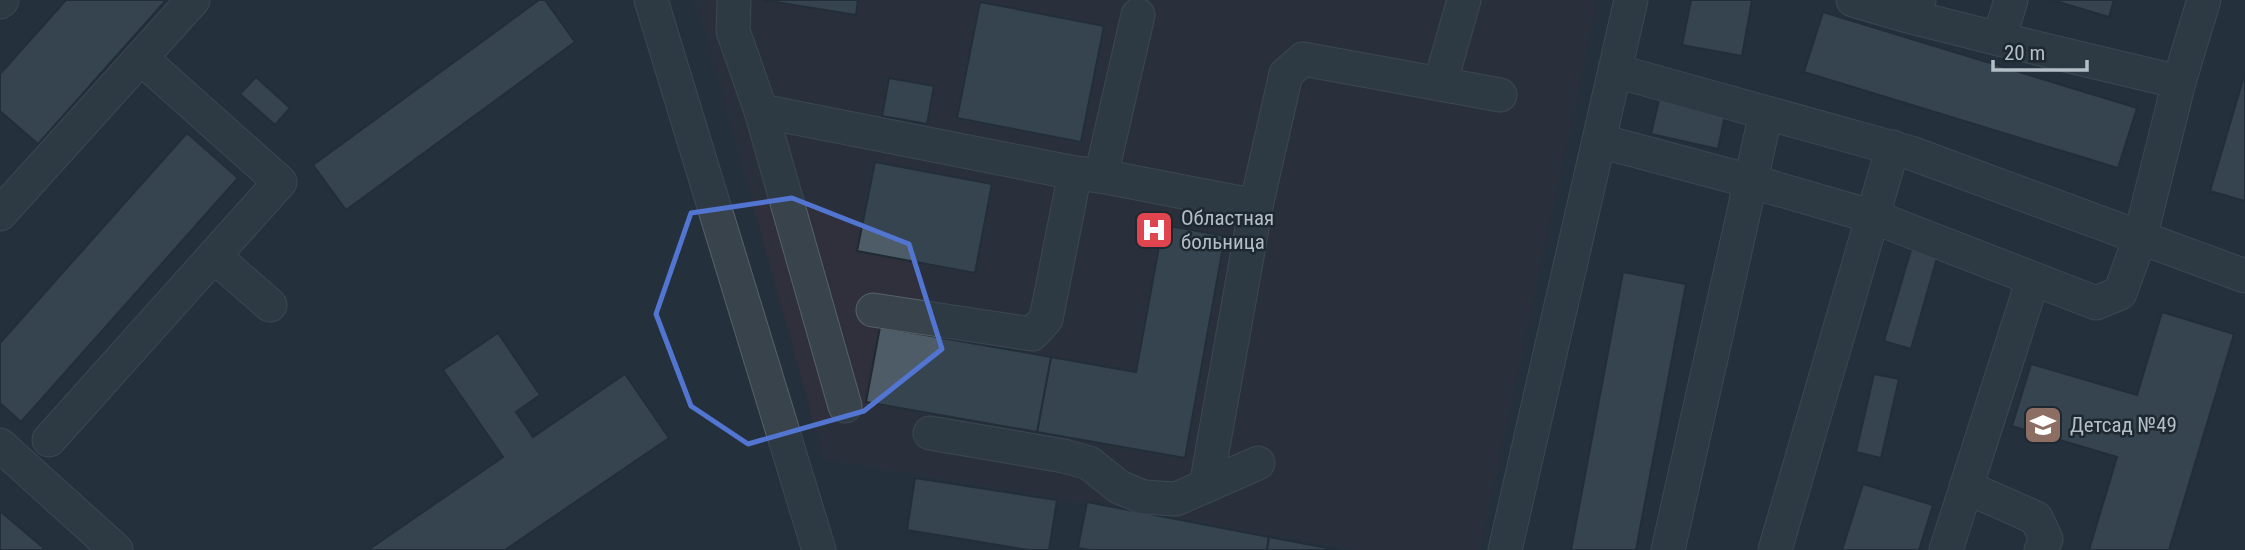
<svg xmlns="http://www.w3.org/2000/svg" width="2245" height="550" font-family="'Roboto Condensed',sans-serif">
  <style>
    .medical { fill: #30303d }
    .building { fill: #4d5c67; stroke: #1f2a33; stroke-width: 2 }
    .lines { fill: none; stroke-linecap: round; stroke-linejoin: round }
    .minor-casing { stroke: #56616a; stroke-width: 35 }
    .minor { stroke: #38434c; stroke-width: 33 }
    .marked { fill: none; stroke: #5275d2; stroke-width: 5; stroke-linejoin: round }
    .labels { text-anchor: middle; dominant-baseline: central; stroke-width: 5; stroke-linejoin: round; paint-order: stroke }
    .poi-label { font-size: 21px; fill: #b4bec7; stroke: #1d2831; text-anchor: start }
  </style>
  <rect width="100%" height="100%" fill="#24313c"/>
  <path class="medical" d="M696,0H1598L1480,550H1356L824,459Z"/>
  <g class="building">
    <path d="M66,0H166L38,144L0,111V74Z"/>
    <path d="M539,0H545L575,42L346,210L313,165Z"/>
    <path d="M763,0H858L856,15Z"/>
    <path d="M1691,0H1752L1742,56L1682,45Z"/>
    <path d="M2052,0H2114L2109,17Z"/>
    <path d="M980,2L1104,26L1081,142L957,118Z"/>
    <path d="M1823,12L2137,108L2118,168L1804,72Z"/>
    <path d="M2245,73V201L2210,191Z"/>
    <path d="M256,77L290,108L275,125L240,94Z"/>
    <path d="M889,78L934,86L927,124L882,116Z"/>
    <path d="M1659,100L1725,115L1718,149L1651,134Z"/>
    <path d="M187,133L238,178L21,422L0,403V343Z"/>
    <path d="M875,162L992,184L975,273L857,251Z"/>
    <path d="M1163,225L1225,236L1185,458L1037,432L1051,357L1136,372Z"/>
    <path d="M1913,243L1939,251L1911,349L1884,341Z"/>
    <path d="M1623,272L1686,284L1636,550H1571Z"/>
    <path d="M2162,312L2234,334L2169,550H2089L2117,457L2012,426L2031,364L2137,395Z"/>
    <path d="M880,327L1051,357L1037,432L866,402Z"/>
    <path d="M498,333L540,395L516,412L533,437L625,374L669,438L505,550H368L503,457L443,370Z"/>
    <path d="M1874,374L1899,379L1881,458L1856,452Z"/>
    <path d="M915,478L1057,500L1049,550H1028L907,530Z"/>
    <path d="M1863,484L1933,505L1919,550H1842Z"/>
    <path d="M1087,502L1269,537L1267,550H1090L1078,548Z"/>
    <path d="M0,511L46,550H0Z"/>
    <path d="M1269,537L1338,550H1267Z"/>
  </g>
  <g class="lines">
    <defs>
      <g id="minor">
        <path d="M651,0L819,550"/>
        <path d="M734,0L733,31L761,111L845,406"/>
        <path d="M1853,0L1904,15L1916,8L1919,1"/>
        <path d="M0,2L2,0"/>
        <path d="M1904,15L1999,39"/>
        <path d="M1616,71L1911,153L2245,276"/>
        <path d="M2179,82L2204,0"/>
        <path d="M1440,84L1500,95"/>
        <path d="M761,111L1075,173L1101,176L1256,206"/>
        <path d="M1600,141L1750,181L1874,217L2096,303L2120,293L2140,238L2179,82L1999,39L2011,0"/>
        <path d="M1101,176L1138,15"/>
        <path d="M0,214L193,0"/>
        <path d="M214,256L270,305"/>
        <path d="M873,310L1032,334L1046,319L1075,173"/>
        <path d="M930,433L1064,456L1089,463L1119,487L1143,497L1176,499L1258,463"/>
        <path d="M49,440L280,182L141,58"/>
        <path d="M0,445L116,550"/>
        <path d="M1206,486L1256,206L1286,74L1303,59L1440,84L1464,0"/>
        <path d="M1966,487L2036,518L2046,539L2041,550"/>
        <path d="M1505,550L1631,0"/>
        <path d="M1668,550L1766,113"/>
        <path d="M1775,550L1893,147"/>
        <path d="M1946,550L2033,279"/>
      </g>
    </defs>
    <use href="#minor" class="minor-casing"/>
    <use href="#minor" class="minor"/>
  </g>
  <path d="M0 0H2245V550H0ZM792,198L909,244L942,349L864,411L748,444L691,406L656,314L691,213Z" fill="#24313c" fill-opacity=".55" fill-rule="evenodd"/>
  <path class="marked" d="M792,198L909,244L942,349L864,411L748,444L691,406L656,314L691,213Z"/>
  <defs>
    <symbol id="hospital-square" viewBox="-11 -11 22 22"><rect x="-9" y="-9" width="18" height="18" rx="4" fill="#e0444e" stroke="#1d2831"/><path d="M-5-5h3v3.5h4V-5h3V5h-3V1.5h-4V5h-3Z" fill="#fff"/></symbol>
    <symbol id="school-square" viewBox="-11 -11 22 22"><rect x="-9" y="-9" width="18" height="18" rx="4" fill="#8d6e63" stroke="#1d2831"/><path d="M0-5L7-2L0 1L-7-2ZM-4 1L0 2.5L4 1V4Q0 6-4 4Z" fill="#fff"/></symbol>
  </defs>
  <g fill-rule="evenodd">
    <use href="#hospital-square" x="1132" y="208" width="44" height="44"/>
    <use href="#school-square" x="2021" y="403" width="44" height="44"/>
  </g>
  <g class="labels">
    <g class="poi-label">
      <text x="1181" y="218">Областная<tspan x="1181" dy="24">больница</tspan></text>
      <text x="2070" y="425">Детсад №49</text>
    </g>
  </g>
  <path d="M1993 60v10h94v-10" fill="none" stroke="#b4bec7" stroke-width="3.5"/>
  <text x="2004" y="60" font-size="21" fill="#b4bec7" stroke="#1d2831" stroke-width="5" paint-order="stroke">20 m</text>
</svg>
